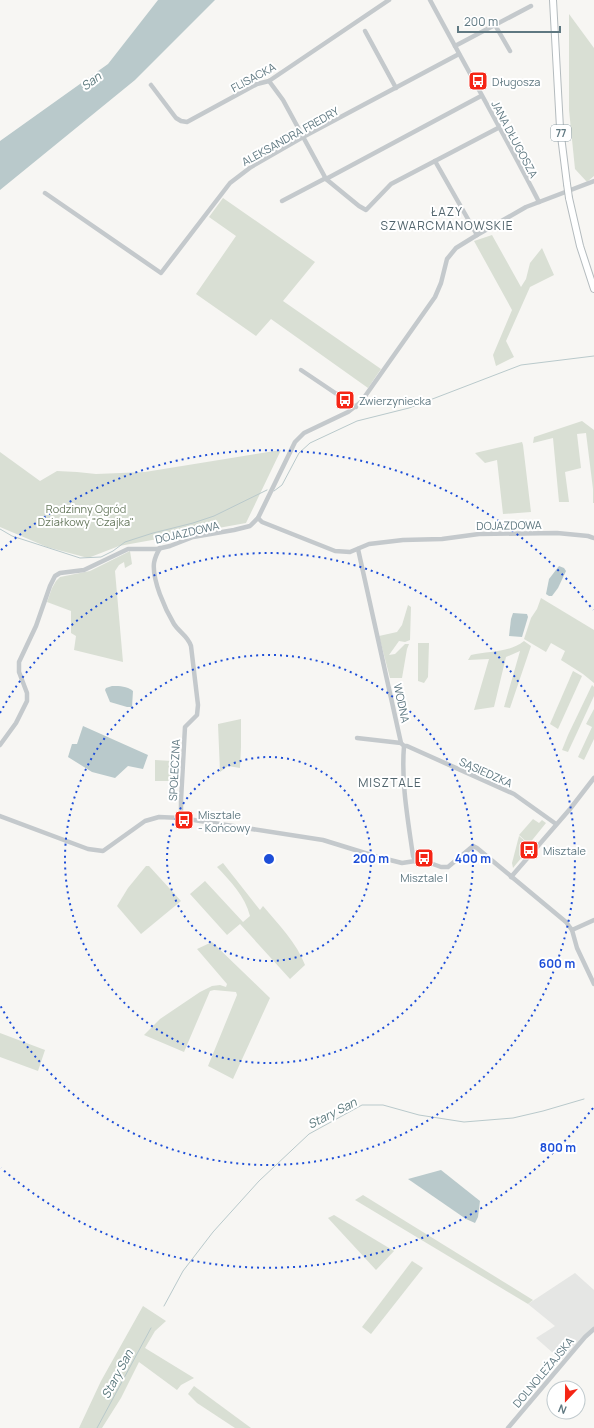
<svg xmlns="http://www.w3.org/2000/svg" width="594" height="1428" font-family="Manrope,sans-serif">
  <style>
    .built { fill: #e5e6e4 }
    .green { fill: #d9dfd4 }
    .water { fill: #b9c9cb }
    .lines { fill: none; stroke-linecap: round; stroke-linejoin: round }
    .stream { stroke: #b9c9cb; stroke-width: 1 }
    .major-casing { stroke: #b4bbbe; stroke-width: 8 }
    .minor { stroke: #c4c9cc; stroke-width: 4.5 }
    .major { stroke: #fff; stroke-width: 6 }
    .major-bridge-casing { stroke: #b4bbbe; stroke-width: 8; stroke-linecap: butt }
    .major-bridge { stroke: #fff; stroke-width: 6 }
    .ring { fill: none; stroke: #1d4ed8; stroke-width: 2; stroke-dasharray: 2 4 }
    .labels { text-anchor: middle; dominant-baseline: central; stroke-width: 4; stroke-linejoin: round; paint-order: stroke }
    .shield { fill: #fff; stroke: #8fa0a7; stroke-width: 1 }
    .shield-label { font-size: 10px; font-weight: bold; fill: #5f7881 }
    .street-label { font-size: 11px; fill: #5f7881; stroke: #fff }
    .poi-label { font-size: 11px; fill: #5f7881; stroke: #fff; text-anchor: start }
    .park-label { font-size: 11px; fill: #67795e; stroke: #fff }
    .water-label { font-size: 12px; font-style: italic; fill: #5a787c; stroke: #fff }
    .neighbourhood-label { font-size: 12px; letter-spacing: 1px; fill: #51646c; stroke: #fff }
    .centre { fill: #1d4ed8; stroke: #fff; stroke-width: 2 }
    .ring-label { font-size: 12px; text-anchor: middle; font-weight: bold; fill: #1d4ed8; stroke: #fff; stroke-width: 4; stroke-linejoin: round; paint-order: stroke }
  </style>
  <rect width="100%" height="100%" fill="#f7f6f3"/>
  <path class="built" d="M575,1273L594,1290V1327L561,1360L536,1338L555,1326L528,1304Z"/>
  <g class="green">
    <path d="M569,14L594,48V176L587,182L575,169L569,110Z"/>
    <path d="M223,198L315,262L283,301L381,369L368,388L271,319L256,336L196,294L236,236L209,217Z"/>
    <path d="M492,235L521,287L526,279L530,263L542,248L554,275L530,287L506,341L514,357L496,366L493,355L512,310L474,241Z"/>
    <path d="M582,421L594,430V503H593V489L586,433L577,434L581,468L565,472L569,502H559L553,438L533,443L534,437Z"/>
    <path d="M522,442L523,445L531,512L503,514L497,460L485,463L475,453Z"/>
    <path d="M281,450L246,523L119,546L88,558L47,547L0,527V452L40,481L57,471L77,472L96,474L145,472Z"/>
    <path d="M130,551L132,564L125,568L124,562L119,565L115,571L123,662L74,650L76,636L71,633V611L47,602L52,588L56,581L60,577L90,571Z"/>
    <path d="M541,598L594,630V683L583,674L561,660L565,651L551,643L546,652L524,639L531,618L537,609Z"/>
    <path d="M408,605L411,607L410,640L405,642L399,641L389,655L395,654L405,644H409L407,649L402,678H390L379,636L397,632L402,625Z"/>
    <path d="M524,641L531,646L510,708L504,707L520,651L506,657L494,707L474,710L489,659L468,660L471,655C489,651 509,653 524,641Z"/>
    <path d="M418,643H429L428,677L424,683L418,681Z"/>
    <path d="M573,671L582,676L558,729L550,724Z"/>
    <path d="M592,685L594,687V696L568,752L562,750L568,735Z"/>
    <path d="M594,709V739L584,760L578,757L592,727L586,724Z"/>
    <path d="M241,719V747L240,768L228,766L220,772L218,724Z"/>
    <path d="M155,760L172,761V781H155Z"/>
    <path d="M533,819L539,823L542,820L546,823L529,844L519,835Z"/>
    <path d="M519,836L531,846L513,868L512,863Z"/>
    <path d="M223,863L260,910L263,906C278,924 297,943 305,965L290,979L240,924L227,935L190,894L205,881L243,922L250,916C245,896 231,882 217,867Z"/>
    <path d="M146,866H149L181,901L141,934L117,906L128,888Z"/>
    <path d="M212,942L270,998L233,1079L208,1066L237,995L236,992L214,990L210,991L184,1052L144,1035L160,1019L200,992L212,986L220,985L226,987L227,984L197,949Z"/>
    <path d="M0,1033L45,1050L38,1071L0,1057Z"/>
    <path d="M363,1195L533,1300L528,1304L355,1200Z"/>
    <path d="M334,1215L394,1251L376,1270L328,1218Z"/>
    <path d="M412,1261L423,1268L371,1334L362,1327Z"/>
    <path d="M143,1306L166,1321L155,1331L145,1348L194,1378L181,1385L177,1390L139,1362L121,1398L102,1428H79L101,1381Z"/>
    <path d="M194,1386L251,1428H235L197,1403L188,1394Z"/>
  </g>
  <g class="water">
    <path d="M158,0H215L135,80L0,190V141L108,64Z"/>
    <path d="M559,566L564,568L566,571L558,588L552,596H549L546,594L549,579Z"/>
    <path d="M513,613L527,614L528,617L522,637L509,636L511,619Z"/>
    <path d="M112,686C121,686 126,686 133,691L132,707H127L110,702L105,690L106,688Z"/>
    <path d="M83,726L148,755L143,769L128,766L115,778L92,772L68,757L72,744H77Z"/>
    <path d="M441,1170L480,1201L478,1217L475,1223L466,1219L408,1179Z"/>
  </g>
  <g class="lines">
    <g class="stream">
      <path d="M274,491L282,485L299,453L310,443L357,421L409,408L521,365L594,356"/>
      <path d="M0,529L12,536L80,558L101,557L113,551L125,542L153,533L193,523L214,516L267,490"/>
      <path d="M164,1306L183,1271L213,1232L259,1181L309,1134L362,1105H383L419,1115L464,1122L513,1118L543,1111L584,1099"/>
      <path d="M97,1428L151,1328"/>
    </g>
    <defs>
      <g id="major">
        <path d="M553,0L560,128L567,184"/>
        <path d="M569,198L580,246L594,289"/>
      </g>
    </defs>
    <use href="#major" class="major-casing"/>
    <g class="minor">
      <path d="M430,0C466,67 504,134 539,202"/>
      <path d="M495,25L510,51"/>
      <path d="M365,31L396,88"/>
      <path d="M455,46L531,6"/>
      <path d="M269,81L283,100L326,179L359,206L366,210L391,184L500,127"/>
      <path d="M151,85L176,118L181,121L187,122L257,84L269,81L389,0"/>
      <path d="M435,161L477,235"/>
      <path d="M45,193L161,273L230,183L251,167L303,137L459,54"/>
      <path d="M282,201L324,179H326L481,96"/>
      <path d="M301,370L356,407"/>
      <path d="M258,518L295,442L304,433L348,412L361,402L368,392L435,297L441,283L447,259L456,248L477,235L526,207L594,181"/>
      <path d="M160,548C157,553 155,557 154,563C152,580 165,609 174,624C179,632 188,636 191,646L198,705L197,715L185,727L181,800V818"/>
      <path d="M358,549L401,743L404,746C401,783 408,820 413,856L416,862"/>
      <path d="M357,738L401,743"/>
      <path d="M0,745L16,723L27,701V693L19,672V662L36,626L50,586L55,576L60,573L84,570L128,549H157L170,546L193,537L234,530L250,526L258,518L262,522L335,551L350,552L369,544L403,540L442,539L479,534L557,533L588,536L594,538"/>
      <path d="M404,746H407L514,794L556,824"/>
      <path d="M0,816L88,849L103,851L145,821L159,817L181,818L323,840L378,857L402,863L422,860L441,867H448L473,846L477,848L566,922L572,930L577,948L594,984"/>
      <path d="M511,877L570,809L594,778"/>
      <path d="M572,930L594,920"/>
      <path d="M508,1428L585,1337L594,1329"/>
    </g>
    <use href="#major" class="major"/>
    <defs>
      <path id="major-bridge" d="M567,184L569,198"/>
    </defs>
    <use href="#major-bridge" class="major-bridge-casing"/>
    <use href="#major-bridge" class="major-bridge"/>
  </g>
  <g class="ring">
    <circle cx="269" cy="859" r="102"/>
    <circle cx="269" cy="859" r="204"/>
    <path d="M0 713A306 306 0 1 1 0 1005"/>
    <path d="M593 1108A409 409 0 0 1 1 1168M1 550A409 409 0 0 1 593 610"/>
  </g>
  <defs>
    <symbol id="bus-square" viewBox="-11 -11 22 22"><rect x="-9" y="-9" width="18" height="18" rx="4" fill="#f52515" stroke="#fff"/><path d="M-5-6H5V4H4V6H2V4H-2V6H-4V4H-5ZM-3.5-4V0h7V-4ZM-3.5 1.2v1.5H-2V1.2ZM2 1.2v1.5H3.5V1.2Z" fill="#fff"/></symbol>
  </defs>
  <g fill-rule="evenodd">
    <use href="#bus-square" x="467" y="70" width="22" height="22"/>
    <use href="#bus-square" x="334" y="389" width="22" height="22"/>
    <use href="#bus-square" x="173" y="809" width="22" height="22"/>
    <use href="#bus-square" x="518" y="839" width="22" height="22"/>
    <use href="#bus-square" x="413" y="847" width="22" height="22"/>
  </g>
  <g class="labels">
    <rect class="shield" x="551" y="125" width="20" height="16" rx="3"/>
    <g class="shield-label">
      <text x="561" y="133">77</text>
    </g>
    <g class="street-label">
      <text transform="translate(253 77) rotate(-28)">FLISACKA</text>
      <text transform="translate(290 136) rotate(-29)">ALEKSANDRA FREDRY</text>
      <text transform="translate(515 139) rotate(62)">JANA DŁUGOSZA</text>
      <text transform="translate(509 525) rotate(-1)">DOJAZDOWA</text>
      <text transform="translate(187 532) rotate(-13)">DOJAZDOWA</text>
      <text transform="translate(402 703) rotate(78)">WODNA</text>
      <text transform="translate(174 770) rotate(-87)">SPOŁECZNA</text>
      <text transform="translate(486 772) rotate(24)">SĄSIEDZKA</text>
      <text transform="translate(543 1372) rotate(-50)">DOLNOLEŻAJSKA</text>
    </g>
    <g class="poi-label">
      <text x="492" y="81">Długosza</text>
      <text x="359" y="400">Zwierzyniecka</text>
      <text x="198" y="814">Misztale<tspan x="198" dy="13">- Końcowy</tspan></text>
      <text x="543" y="850">Misztale</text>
      <text x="424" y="877" text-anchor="middle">Misztale I</text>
    </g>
    <g class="park-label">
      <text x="86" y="508">Rodzinny Ogród<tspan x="86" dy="13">Działkowy "Czajka"</tspan></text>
    </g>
    <g class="water-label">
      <text transform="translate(91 81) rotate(-37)">San</text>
      <text transform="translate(332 1113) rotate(-27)">Stary San</text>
      <text transform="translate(117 1374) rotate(-62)">Stary San</text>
    </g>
    <g class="neighbourhood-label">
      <text x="447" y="211">ŁAZY<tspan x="447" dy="14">SZWARCMANOWSKIE</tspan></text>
      <text x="390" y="782">MISZTALE</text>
    </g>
  </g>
  <circle cx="269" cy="859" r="6" class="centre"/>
  <g class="ring-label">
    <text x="371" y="863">200 m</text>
    <text x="473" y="863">400 m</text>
    <text x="557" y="968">600 m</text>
    <text x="558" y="1152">800 m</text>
  </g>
  <g transform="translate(566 1400) rotate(202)"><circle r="19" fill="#ffffff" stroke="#bfc9cd"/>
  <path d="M0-3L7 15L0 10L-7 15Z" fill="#f52515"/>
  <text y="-6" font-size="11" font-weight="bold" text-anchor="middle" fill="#5f7881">N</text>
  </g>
  <path d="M458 26v6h102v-6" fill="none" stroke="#5f7881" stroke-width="2"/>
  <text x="464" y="26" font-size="12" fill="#5f7881" stroke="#ffffff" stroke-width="3" paint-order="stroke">200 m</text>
</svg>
